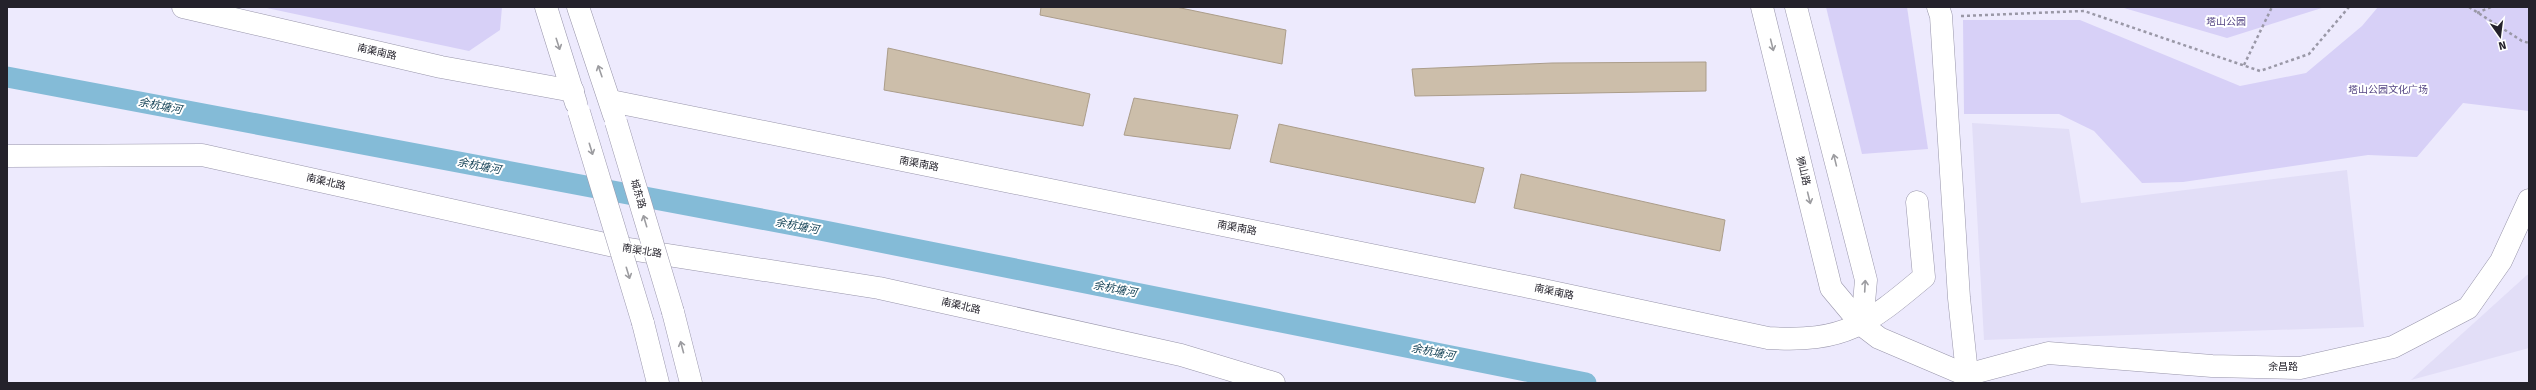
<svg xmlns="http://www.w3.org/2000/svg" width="2536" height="390" font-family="'Fira Sans','Noto Sans SC',sans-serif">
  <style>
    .built { fill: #e2def7 }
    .green { fill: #d7d0f7 }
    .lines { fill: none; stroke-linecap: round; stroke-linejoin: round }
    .canal { stroke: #84bbd7; stroke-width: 21 }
    .building { fill: #ccbeaa; stroke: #ab9d8a }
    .minor-casing { stroke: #9895aa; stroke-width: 23 }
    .major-casing { stroke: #9895aa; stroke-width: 23 }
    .path { stroke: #9a98a7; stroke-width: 2.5; stroke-dasharray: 3 3; stroke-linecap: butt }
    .minor { stroke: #fff; stroke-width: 22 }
    .major { stroke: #fff; stroke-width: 22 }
    .minor-bridge-casing { stroke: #9895aa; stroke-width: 23; stroke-linecap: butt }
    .minor-bridge { stroke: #fff; stroke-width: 22 }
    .oneway { stroke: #9c9ca0 }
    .labels { text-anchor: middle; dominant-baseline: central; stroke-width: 4; stroke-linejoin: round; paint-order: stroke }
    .park-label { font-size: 10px; fill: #554684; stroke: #fff }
    .street-label { font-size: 10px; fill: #24222b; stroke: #fff }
    .water-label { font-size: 11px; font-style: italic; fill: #144256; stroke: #fff }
  </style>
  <rect width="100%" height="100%" fill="#edeafd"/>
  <g class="built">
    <path d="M1972,123L2069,129L2081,203L2347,170L2364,327L1984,340Z"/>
    <path d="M2529,274V348L2411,380L2527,275Z"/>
  </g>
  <g class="green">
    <path d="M262,7H502L500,30L469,51Z"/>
    <path d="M1826,7H1907L1928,149L1862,154Z"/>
    <path d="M2106,7H2325L2227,38L2124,8Z"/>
    <path d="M2378,7H2529V111L2463,103L2417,157L2368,155L2183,182L2142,183L2094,131L2059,114H1964L1963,20H2080L2240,86L2306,73L2362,26Z"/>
  </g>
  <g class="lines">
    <path class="canal" d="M7,77L825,231L1586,383"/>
  </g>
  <g class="building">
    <path d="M1041,7H1176L1286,30L1282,64L1040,15Z"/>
    <path d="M888,48L1090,94L1083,126L884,90Z"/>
    <path d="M1706,62V91L1415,96L1412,69L1552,63Z"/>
    <path d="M1134,98L1238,115L1230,149L1124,135Z"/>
    <path d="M1279,124L1484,168L1475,203L1270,162Z"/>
    <path d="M1521,174L1725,220L1720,251L1514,208Z"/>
  </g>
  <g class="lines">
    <defs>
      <g id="minor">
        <path d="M183,7L441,67L573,91"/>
        <path d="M546,7L576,103"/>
        <path d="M578,7L614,115"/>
        <path d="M1938,7L1941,16L1959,298L1968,383"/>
        <path d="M611,101L1534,288L1768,338C1844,343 1868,324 1924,277L1917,202"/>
        <path d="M7,156L202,155L623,248L879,288L1181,355L1274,383"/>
        <path d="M673,312L691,383"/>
        <path d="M643,323L658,383"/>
        <path d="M1966,375L2048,353L2212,366L2300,368L2393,347L2468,308L2501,261L2529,200"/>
      </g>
      <g id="major">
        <path d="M1762,7L1831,288L1862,325L1879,338L1966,375"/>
        <path d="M1796,7L1866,280L1862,325"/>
      </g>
    </defs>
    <use href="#minor" class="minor-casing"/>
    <use href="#major" class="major-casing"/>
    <g class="path">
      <path d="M2469,7L2522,41L2529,43"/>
      <path d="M2477,13L2491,7"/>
      <path d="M1961,16L2084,11L2260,71L2309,54L2349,7"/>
      <path d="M2244,65L2272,7"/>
    </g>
    <use href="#minor" class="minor"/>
    <use href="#major" class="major"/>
    <defs>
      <g id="minor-bridge">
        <path d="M579,112L643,323"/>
        <path d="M616,122L673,312"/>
      </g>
    </defs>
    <use href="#minor-bridge" class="minor-bridge-casing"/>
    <use href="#minor-bridge" class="minor-bridge"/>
  </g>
  <defs><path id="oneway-shaft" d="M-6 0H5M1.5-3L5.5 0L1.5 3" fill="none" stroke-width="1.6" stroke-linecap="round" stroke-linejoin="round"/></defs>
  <g class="oneway">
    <use href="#oneway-shaft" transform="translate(558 44) rotate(72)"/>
    <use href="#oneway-shaft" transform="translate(1772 45) rotate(76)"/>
    <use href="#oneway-shaft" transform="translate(600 71) rotate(-109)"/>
    <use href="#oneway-shaft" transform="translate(591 149) rotate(73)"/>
    <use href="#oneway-shaft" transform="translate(1835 160) rotate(-104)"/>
    <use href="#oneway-shaft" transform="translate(1809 198) rotate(76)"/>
    <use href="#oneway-shaft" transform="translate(645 221) rotate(-107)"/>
    <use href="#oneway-shaft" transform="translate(628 273) rotate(73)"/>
    <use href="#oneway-shaft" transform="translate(1865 286) rotate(-87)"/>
    <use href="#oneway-shaft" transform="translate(682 347) rotate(-105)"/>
  </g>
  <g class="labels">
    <g class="park-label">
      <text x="2226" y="22">塔山公园</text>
      <text x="2388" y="90">塔山公园文化广场</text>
    </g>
    <g class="street-label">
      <text transform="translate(377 52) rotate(13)">南渠南路</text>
      <text transform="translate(919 164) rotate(11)">南渠南路</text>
      <text transform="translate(1803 171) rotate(76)">狮山路</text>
      <text transform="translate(326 182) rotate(13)">南渠北路</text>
      <text transform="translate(638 194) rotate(73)">城东路</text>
      <text transform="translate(1237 228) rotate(11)">南渠南路</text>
      <text transform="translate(642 251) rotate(9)">南渠北路</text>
      <text transform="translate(1554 292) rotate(12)">南渠南路</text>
      <text transform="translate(961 306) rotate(13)">南渠北路</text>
      <text x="2283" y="367">余昌路</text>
    </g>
    <g class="water-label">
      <text transform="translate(160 106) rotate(11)">余杭塘河</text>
      <text transform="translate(479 166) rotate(11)">余杭塘河</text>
      <text transform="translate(797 226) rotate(11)">余杭塘河</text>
      <text transform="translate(1115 289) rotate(11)">余杭塘河</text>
      <text transform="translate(1433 352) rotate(11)">余杭塘河</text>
    </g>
  </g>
  <rect width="2536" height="390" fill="none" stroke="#24222b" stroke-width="16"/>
  <g transform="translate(2500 36) rotate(166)" stroke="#ffffff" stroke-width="3" paint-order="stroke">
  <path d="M0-3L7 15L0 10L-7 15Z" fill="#24222b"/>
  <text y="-6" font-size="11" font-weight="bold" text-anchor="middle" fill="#24222b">N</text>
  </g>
</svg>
